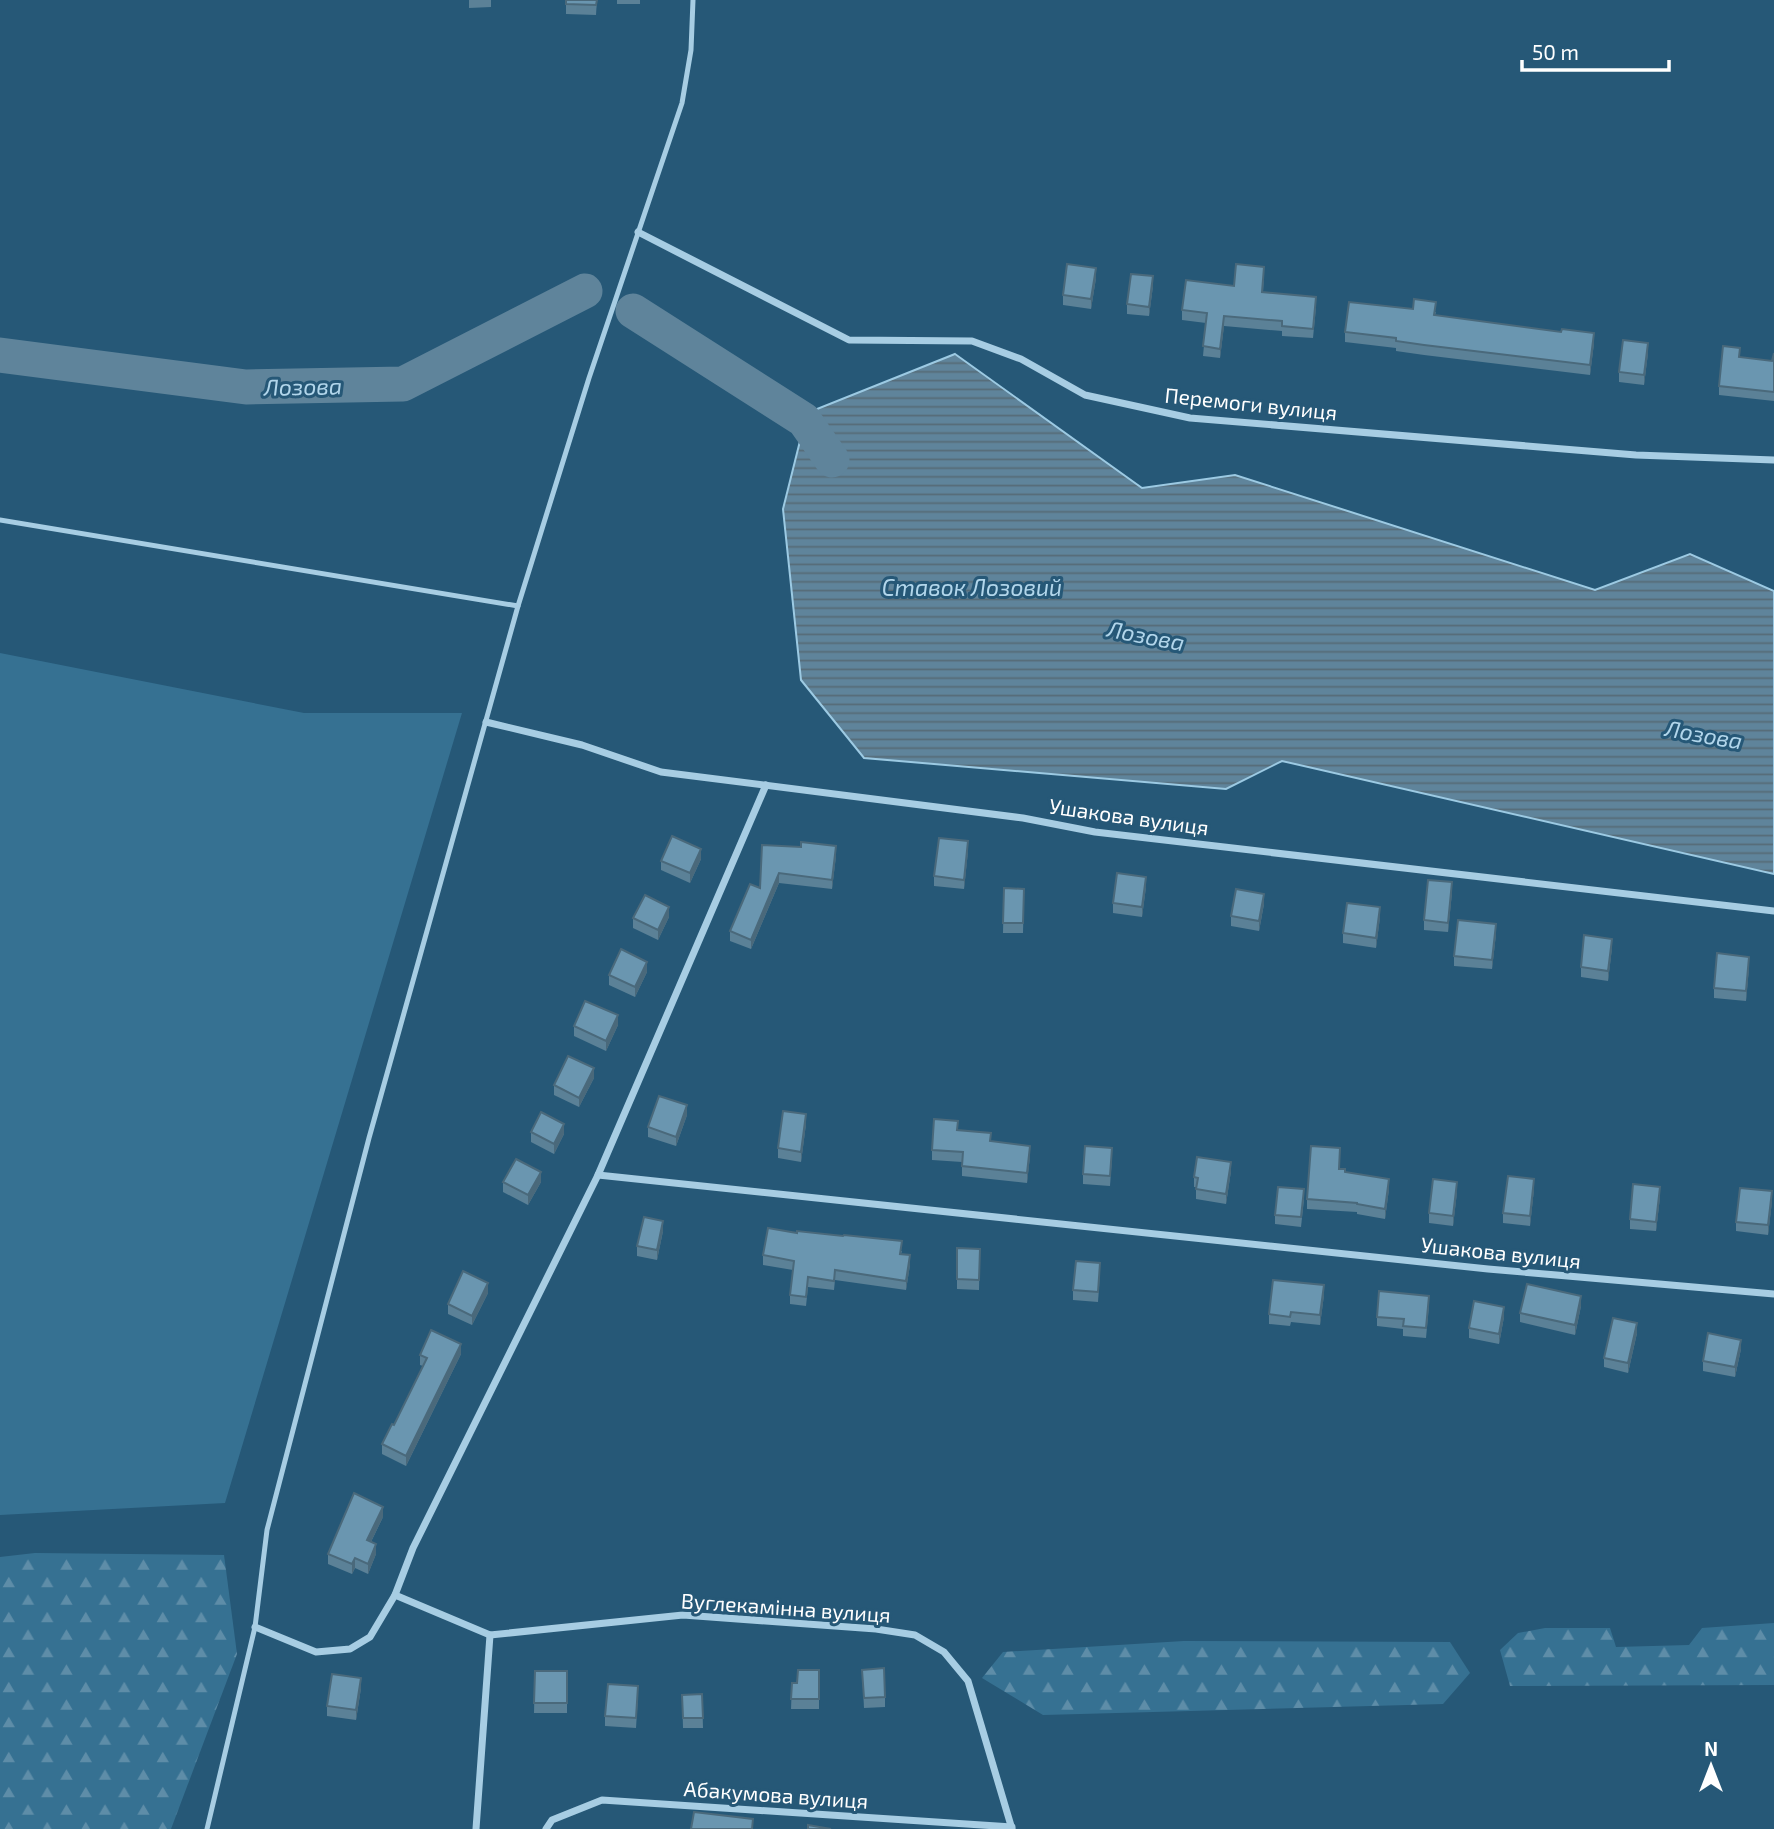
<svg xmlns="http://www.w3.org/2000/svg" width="1774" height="1829" font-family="'Exo 2',sans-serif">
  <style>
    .grass { fill: #367192 }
    .forest { fill: url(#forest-firs) }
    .water { fill: url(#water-rules); stroke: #9ccae3; stroke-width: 2 }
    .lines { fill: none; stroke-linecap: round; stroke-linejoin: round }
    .river { stroke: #5f849b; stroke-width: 35 }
    .service { stroke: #a7cde3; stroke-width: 5 }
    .minor { stroke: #a7cde3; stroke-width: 7 }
    .wall { fill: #5b8197 }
    .shaded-wall { fill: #4a697b }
    .building { fill: #6a96b0; stroke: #4a697b; stroke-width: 2 }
    .labels { text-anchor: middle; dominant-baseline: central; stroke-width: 6; stroke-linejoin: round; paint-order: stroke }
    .street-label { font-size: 21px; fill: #fff; stroke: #265877 }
    .water-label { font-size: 23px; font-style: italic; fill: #b2d6eb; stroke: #265877 }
  </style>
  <defs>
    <pattern id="forest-firs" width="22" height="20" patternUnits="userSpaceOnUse" patternTransform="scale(1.75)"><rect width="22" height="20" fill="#367192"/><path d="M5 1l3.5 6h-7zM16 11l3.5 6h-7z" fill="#5e8da8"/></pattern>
    <pattern id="water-rules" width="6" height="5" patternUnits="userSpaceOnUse" patternTransform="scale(1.75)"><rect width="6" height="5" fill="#5f849b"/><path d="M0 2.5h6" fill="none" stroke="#566b77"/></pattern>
  </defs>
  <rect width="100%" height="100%" fill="#265877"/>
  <path class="grass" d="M0,653L304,713H462L225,1503L0,1515Z"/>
  <g class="forest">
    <path d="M35,1553L224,1555L237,1654L171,1829H0V1557Z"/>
    <path d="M1774,1623V1685L1510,1686L1500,1650L1518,1633L1545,1628H1610L1616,1647L1689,1645L1702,1628Z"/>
    <path d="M1184,1641L1450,1642L1470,1673L1443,1704L1043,1715L982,1678L1003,1652Z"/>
  </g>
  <path class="water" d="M955,354L1142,488L1235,475L1595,590L1690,554L1774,591V874L1282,761L1226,789L864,758L801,680L783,509L807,413Z"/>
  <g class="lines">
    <g class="river">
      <path d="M633,311L804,420L832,460"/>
      <path d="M0,355L246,387L403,384L585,291"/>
    </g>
    <g class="service">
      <path d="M0,520L518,606"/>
      <path d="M207,1829L255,1627L267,1530L369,1138L518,606L589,378L682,103L691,50L693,0"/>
    </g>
    <g class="minor">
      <path d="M638,232L849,340L972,341L1021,359L1085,395L1190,418L1636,455L1774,460"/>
      <path d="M486,722L582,745L661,772L1023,818L1095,832L1774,911"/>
      <path d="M598,1175L1488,1269L1774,1294"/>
      <path d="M395,1595L490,1635L683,1615L876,1629L915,1635L944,1652L968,1681L1012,1829"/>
      <path d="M255,1627L316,1652L350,1649L370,1637L395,1595L413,1548L598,1175L766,785"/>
      <path d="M476,1829L490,1635"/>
      <path d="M546,1829L552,1820L602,1800L1012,1827"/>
    </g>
  </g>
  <g class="wall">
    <path d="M469,0H491V7L469,8Z"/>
    <path d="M566,0H597L596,15L566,14Z"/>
    <rect x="617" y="0" width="23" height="4"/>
    <path d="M1264,276L1263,292L1316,307L1313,338L1282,336V331L1224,326L1220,358L1203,356L1206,323L1182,320V310L1234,286Z"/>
    <path d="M1096,278L1091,309L1063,305V295Z"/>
    <path d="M1153,286L1149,316L1127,314V304Z"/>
    <path d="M1436,312L1435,315L1594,343L1590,375L1424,355L1396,351V348L1345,342V332Z"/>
    <path d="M1648,353L1644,385L1619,382V372Z"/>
    <path d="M1774,353V401L1719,395V386L1740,358L1772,361Z"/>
    <path d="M762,845L836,856L832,889L779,883L751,949L730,941V931L760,888Z"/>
    <path d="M968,851L964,889L934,886V876Z"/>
    <path d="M701,859L690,883L661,870V861Z"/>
    <path d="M1146,887L1142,917L1113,913V903Z"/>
    <path d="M1004,888L1024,889L1023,933H1003Z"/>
    <path d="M1452,892L1448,932L1424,930V920Z"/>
    <path d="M1264,904L1259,931L1231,926V916Z"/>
    <path d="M669,917L658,940L633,928V918Z"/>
    <path d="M1380,917L1376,948L1343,943V933Z"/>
    <path d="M1496,934L1492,969L1454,966V956Z"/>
    <path d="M1612,948L1608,981L1581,977V967Z"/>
    <path d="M1749,967L1746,1001L1714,998V988Z"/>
    <path d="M647,972L635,997L609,985V975Z"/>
    <path d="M618,1025L606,1051L574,1036V1026Z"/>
    <path d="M594,1078L579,1107L554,1095V1085Z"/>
    <path d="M687,1115L676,1146L648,1137V1127Z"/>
    <path d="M806,1124L801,1162L778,1158V1148Z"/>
    <path d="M958,1131L991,1141L1030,1156L1027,1183L962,1176V1162L932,1160V1150Z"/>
    <path d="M531,1132L564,1134L554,1154L531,1142Z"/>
    <path d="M1112,1158L1110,1186L1083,1184V1174Z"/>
    <path d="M1340,1158V1169L1345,1172L1389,1189L1385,1219L1357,1214V1212L1307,1209V1199Z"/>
    <path d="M1231,1171L1226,1204L1196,1199V1187H1194V1177Z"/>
    <path d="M503,1182H541L528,1205L503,1192Z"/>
    <path d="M1534,1189L1530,1226L1503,1223V1213Z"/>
    <path d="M1457,1192L1453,1226L1429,1223V1213Z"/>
    <path d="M1660,1197L1656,1231L1630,1229V1219Z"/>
    <path d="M1304,1199L1301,1227L1275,1224V1215Z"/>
    <path d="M1772,1201L1768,1235L1736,1231V1222Z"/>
    <path d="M663,1231L657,1260L637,1256V1246Z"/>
    <path d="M957,1248L980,1249L979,1290L957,1289Z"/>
    <path d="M902,1251L901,1254L910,1265L906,1290L835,1280L834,1290L808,1287L806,1306L790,1304V1295L793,1270L763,1265V1255Z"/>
    <path d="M1100,1273L1098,1302L1073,1300V1290Z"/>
    <path d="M488,1293L472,1325L448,1314V1304Z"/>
    <path d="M1324,1295L1320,1325L1291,1322L1290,1326L1269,1324V1314Z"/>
    <path d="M1429,1305L1426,1338L1403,1336V1329L1377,1326V1317Z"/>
    <path d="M1581,1306L1575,1335L1520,1322V1313Z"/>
    <path d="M1504,1317L1499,1344L1469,1338V1328Z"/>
    <path d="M1637,1333L1628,1373L1604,1367V1358Z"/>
    <path d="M1741,1349L1735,1377L1703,1371V1361Z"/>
    <path d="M461,1354L406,1466L382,1454V1444L394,1425L423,1366L420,1365V1355Z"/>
    <path d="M383,1517L371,1542L376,1554L368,1574L355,1568L352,1574L328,1564V1554Z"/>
    <path d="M819,1670V1709H791L792,1683H797Z"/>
    <path d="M862,1670L885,1697V1707L864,1708Z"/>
    <path d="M535,1671H567V1713H534Z"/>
    <path d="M361,1688L356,1720L327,1716V1706Z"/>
    <path d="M702,1694L703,1728H683L682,1695Z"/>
    <path d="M638,1696L636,1728L605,1726V1716Z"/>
  </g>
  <g class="shaded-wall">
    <path d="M1096,268V278L1091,309V299Z"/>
    <path d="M1153,276V286L1149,316V307Z"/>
    <path d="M1224,316V326L1220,358V349Z"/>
    <path d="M1594,333V343L1590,375V365Z"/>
    <path d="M1648,343V353L1644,385V375Z"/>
    <path d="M968,841V851L964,889V880Z"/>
    <path d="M836,846V856L832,889V880Z"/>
    <path d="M701,849V859L690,883V873Z"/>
    <path d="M779,873V883L751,949V940Z"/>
    <path d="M1146,877V887L1142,917V907Z"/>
    <path d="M1452,882V892L1448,932V923Z"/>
    <path d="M1264,894V904L1259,931V921Z"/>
    <path d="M669,907V917L658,940V930Z"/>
    <path d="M1380,907V917L1376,948V938Z"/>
    <path d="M1496,924V934L1492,969V960Z"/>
    <path d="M1612,939V948L1608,981V971Z"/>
    <path d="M1749,957V967L1746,1001V991Z"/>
    <path d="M647,962V972L635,997V987Z"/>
    <path d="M618,1015V1025L606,1051V1041Z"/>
    <path d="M594,1068V1078L579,1107V1098Z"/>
    <path d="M687,1105V1115L676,1146V1137Z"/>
    <path d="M806,1114V1124L801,1162V1152Z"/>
    <path d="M564,1124V1134L554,1154V1144Z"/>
    <path d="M1030,1146V1156L1027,1183V1173Z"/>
    <path d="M1231,1162V1171L1226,1204V1194Z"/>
    <path d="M541,1172V1182L528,1205V1195Z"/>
    <path d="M1389,1179V1189L1385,1219V1209Z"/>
    <path d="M1534,1179V1189L1530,1226V1216Z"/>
    <path d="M1457,1182V1192L1453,1226V1216Z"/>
    <path d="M1660,1187V1197L1656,1231V1222Z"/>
    <path d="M1772,1191V1201L1768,1235V1225Z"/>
    <path d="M663,1221V1231L657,1260V1250Z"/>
    <path d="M910,1255V1265L906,1290V1281Z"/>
    <path d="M488,1283V1293L472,1325V1316Z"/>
    <path d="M1324,1285V1295L1320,1325V1315Z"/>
    <path d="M1581,1296V1306L1575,1335V1325Z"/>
    <path d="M1504,1307V1317L1499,1344V1334Z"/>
    <path d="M1637,1323V1333L1628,1373V1363Z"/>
    <path d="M1741,1340V1349L1735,1377V1367Z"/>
    <path d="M461,1344V1354L406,1466V1456Z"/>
    <path d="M383,1507V1517L367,1550V1540Z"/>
    <path d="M376,1544V1554L368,1574V1564Z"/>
    <path d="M355,1558V1568L352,1574V1564Z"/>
    <path d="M361,1678V1688L356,1720V1710Z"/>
  </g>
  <g class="building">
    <path d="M566,0H597L596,5L566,4Z"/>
    <path d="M1067,264L1096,268L1091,299L1063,295Z"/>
    <path d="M1236,264L1264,267L1262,292L1316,297L1313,329L1282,326V321L1224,316L1220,349L1203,346L1207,313L1182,310L1186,280L1234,286Z"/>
    <path d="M1131,274L1153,276L1149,307L1127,304Z"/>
    <path d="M1414,299L1436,302L1434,315L1561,332L1562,329L1594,333L1590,365L1424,345L1396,341V338L1345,332L1349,302L1413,309Z"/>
    <path d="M1623,340L1648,343L1644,375L1619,372Z"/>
    <path d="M1723,346L1740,348L1739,357L1772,361L1774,353V392L1719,386Z"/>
    <path d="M672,836L701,849L690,873L661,861Z"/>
    <path d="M939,838L968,841L964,880L934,876Z"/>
    <path d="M801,842L836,846L832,880L779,873L751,940L730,931L750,884L760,888L762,845L801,847Z"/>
    <path d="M1117,873L1146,877L1142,907L1113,903Z"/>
    <path d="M1428,880L1452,882L1448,923L1424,920Z"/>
    <path d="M1004,888L1024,889L1023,923H1003Z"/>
    <path d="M1236,889L1264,894L1259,921L1231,916Z"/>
    <path d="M645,895L669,907L658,930L633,918Z"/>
    <path d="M1347,903L1380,907L1376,938L1343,933Z"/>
    <path d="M1458,920L1496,924L1492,960L1454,956Z"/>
    <path d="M1584,935L1612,939L1608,971L1581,967Z"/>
    <path d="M621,949L647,962L635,987L609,975Z"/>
    <path d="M1717,953L1749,957L1746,991L1714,988Z"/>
    <path d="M585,1001L618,1015L606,1041L574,1026Z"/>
    <path d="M568,1056L594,1068L579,1098L554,1085Z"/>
    <path d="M659,1096L687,1105L676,1137L648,1127Z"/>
    <path d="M783,1111L806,1114L801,1152L778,1148Z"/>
    <path d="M541,1112L564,1124L554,1144L531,1132Z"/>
    <path d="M934,1119L958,1121L957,1130L991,1133L990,1141L1030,1146L1027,1173L962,1166L963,1152L932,1150Z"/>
    <path d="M1085,1146L1112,1148L1110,1176L1083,1174Z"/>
    <path d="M1311,1146L1340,1148L1339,1169H1345V1172L1389,1179L1385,1209L1357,1204V1203L1307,1199Z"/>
    <path d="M1197,1157L1231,1162L1226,1194L1196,1189L1198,1178L1194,1177Z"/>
    <path d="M516,1159L541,1172L528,1195L503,1182Z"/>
    <path d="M1508,1176L1534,1179L1530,1216L1503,1213Z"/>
    <path d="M1433,1179L1457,1182L1453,1216L1429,1213Z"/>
    <path d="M1633,1184L1660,1187L1656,1222L1630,1219Z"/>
    <path d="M1278,1187L1304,1189L1301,1217L1275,1215Z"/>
    <path d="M1740,1188L1772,1191L1768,1225L1736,1222Z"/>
    <path d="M644,1217L663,1221L657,1250L637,1246Z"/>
    <path d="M768,1228L797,1233V1231L843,1236L844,1235L902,1241L900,1254L910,1255L906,1281L835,1270L834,1281L808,1277L806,1297L790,1295L794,1261L763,1255Z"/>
    <path d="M957,1248L980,1249L979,1280L957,1279Z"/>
    <path d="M1076,1261L1100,1263L1098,1292L1073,1290Z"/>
    <path d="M463,1271L488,1283L472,1316L448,1304Z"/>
    <path d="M1273,1280L1324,1285L1320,1315L1291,1312L1290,1317L1269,1314Z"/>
    <path d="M1527,1284L1581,1296L1575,1325L1520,1313Z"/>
    <path d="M1379,1291L1429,1296L1426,1328L1403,1326L1404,1319L1377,1317Z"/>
    <path d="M1474,1301L1504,1307L1499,1334L1469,1328Z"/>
    <path d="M1613,1318L1637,1323L1628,1363L1604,1358Z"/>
    <path d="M431,1330L461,1344L406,1456L382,1444L392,1424L394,1425L427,1358L420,1355Z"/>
    <path d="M1708,1333L1741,1340L1735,1367L1703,1361Z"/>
    <path d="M354,1493L383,1507L367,1540L376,1544L368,1564L355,1558L352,1564L328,1554Z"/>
    <path d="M884,1668L885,1697L864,1698L862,1670Z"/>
    <path d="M798,1670H819V1699H791L792,1683H797Z"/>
    <path d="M535,1671H567V1703H534Z"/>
    <path d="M332,1674L361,1678L356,1710L327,1706Z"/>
    <path d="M608,1684L638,1686L636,1718L605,1716Z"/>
    <path d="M702,1694L703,1718H683L682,1695Z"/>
    <path d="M694,1812L753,1819L752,1829H691Z"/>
    <path d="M808,1825L831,1829H808Z"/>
  </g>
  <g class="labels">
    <g class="street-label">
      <text transform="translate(1251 403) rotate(6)">Перемоги вулиця</text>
      <text transform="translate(1129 816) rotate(8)">Ушакова вулиця</text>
      <text transform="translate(1501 1252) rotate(6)">Ушакова вулиця</text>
      <text transform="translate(786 1607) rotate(4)">Вуглекамінна вулиця</text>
      <text transform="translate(776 1794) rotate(4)">Абакумова вулиця</text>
    </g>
    <g class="water-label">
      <text transform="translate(303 386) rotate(-1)">Лозова</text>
      <text x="972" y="587">Ставок Лозовий</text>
      <text transform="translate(1146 635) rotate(11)">Лозова</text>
      <text transform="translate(1704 734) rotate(10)">Лозова</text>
    </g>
  </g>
  <g transform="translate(1711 1766)" stroke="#265877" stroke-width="5" paint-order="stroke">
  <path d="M0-5L12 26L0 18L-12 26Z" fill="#ffffff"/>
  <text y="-10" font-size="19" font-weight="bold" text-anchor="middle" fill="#ffffff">N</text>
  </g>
  <path d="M1522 60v10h147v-10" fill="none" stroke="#ffffff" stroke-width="3.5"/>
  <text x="1532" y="60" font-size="21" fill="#ffffff" stroke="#265877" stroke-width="5" paint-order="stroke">50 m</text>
</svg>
